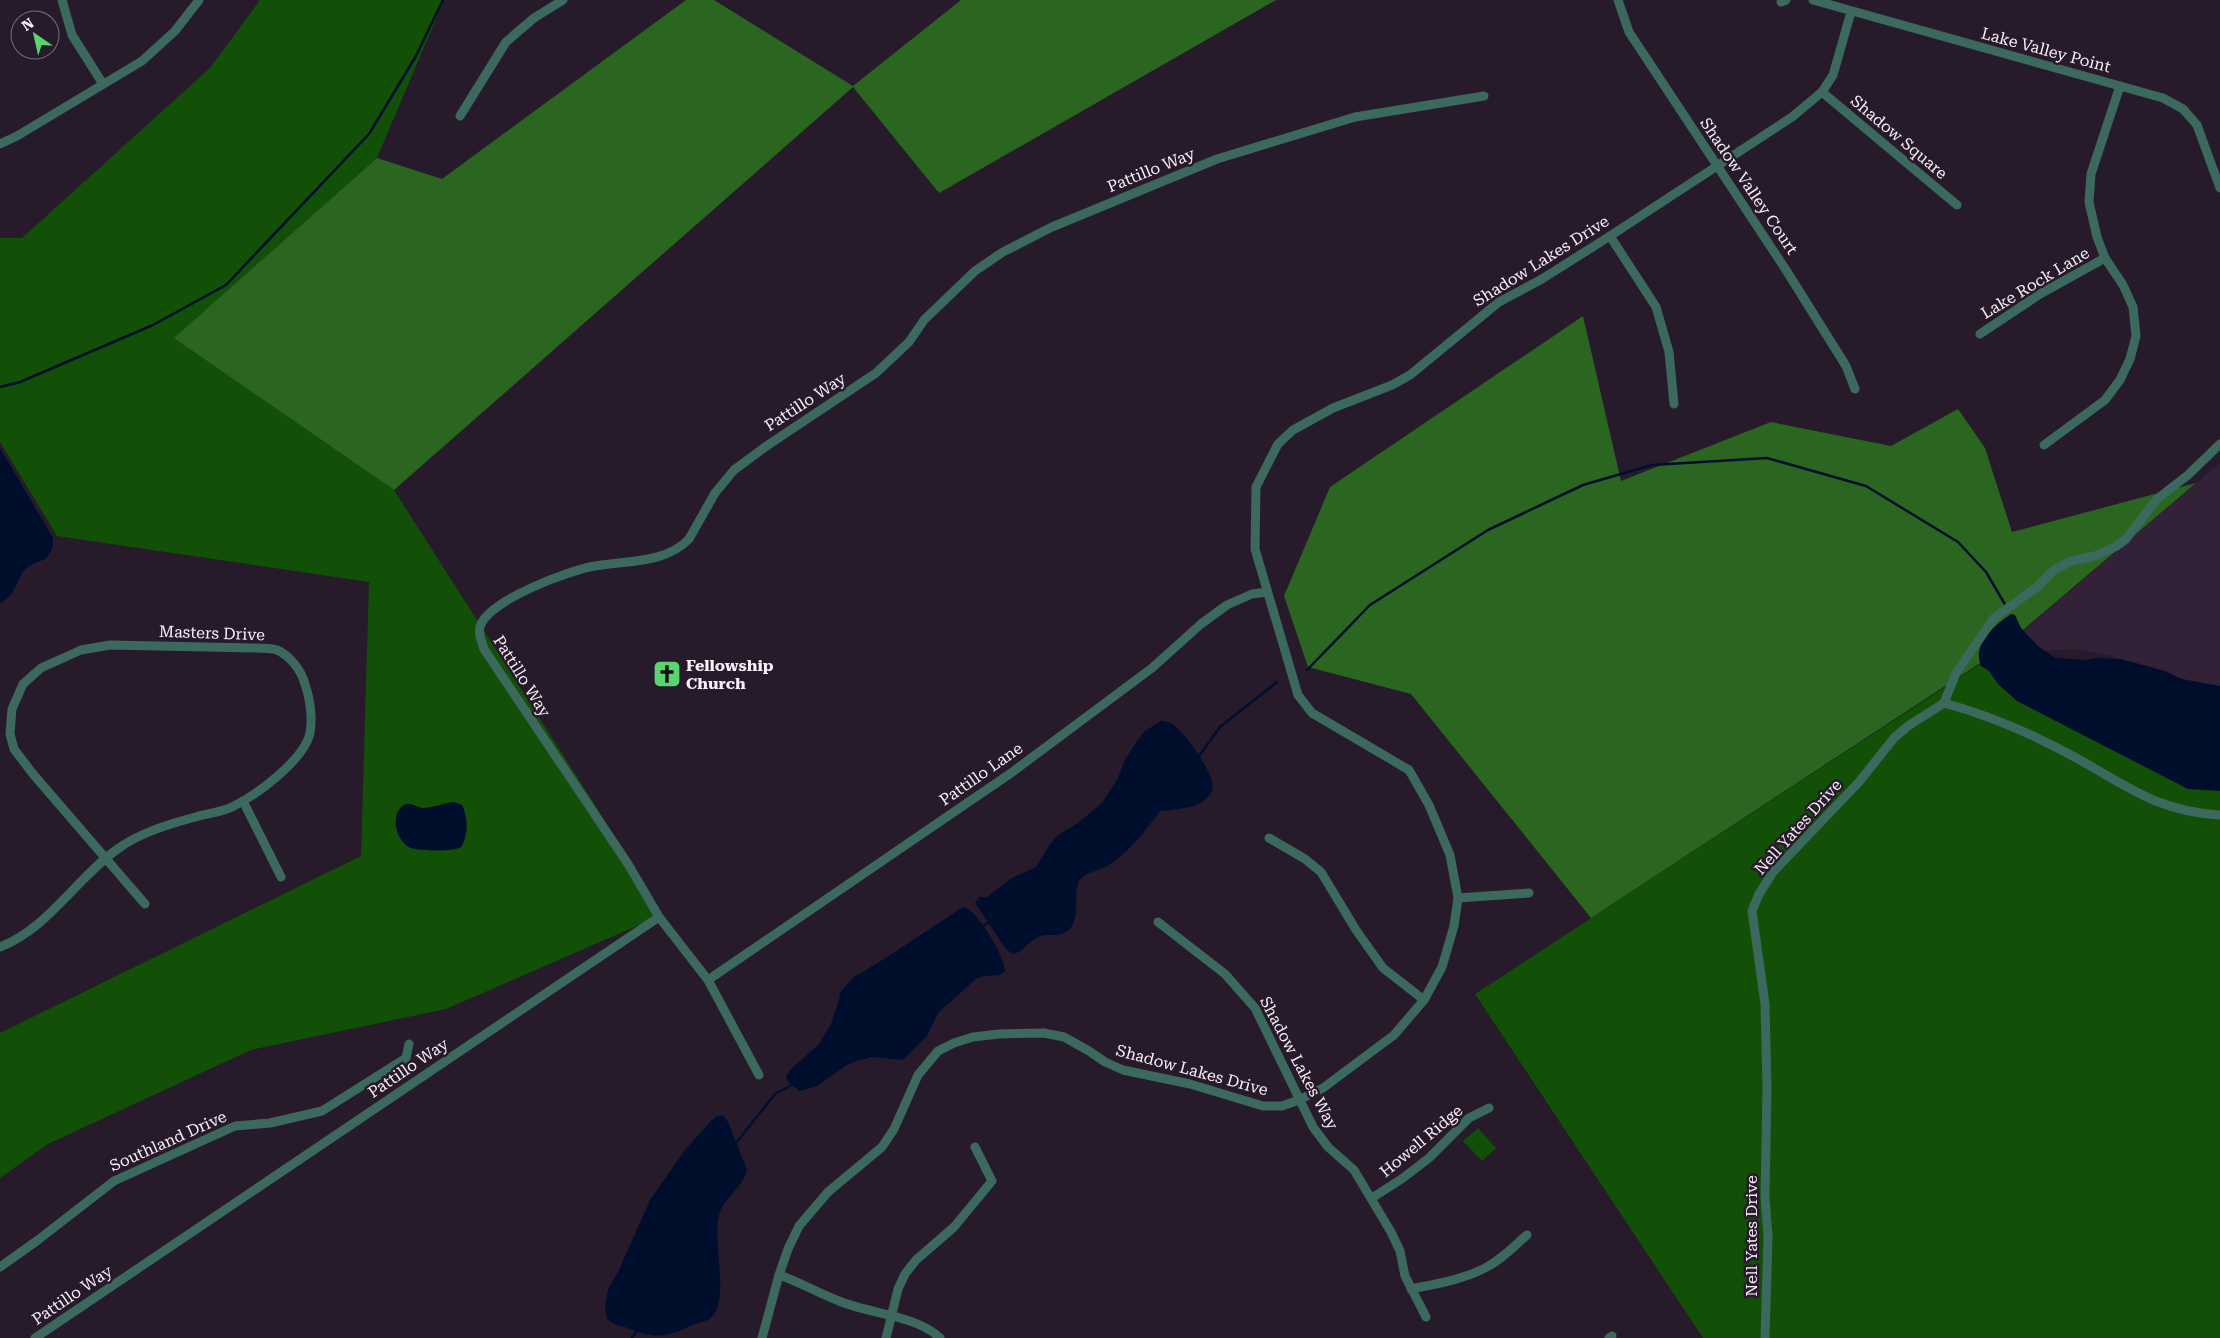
<svg xmlns="http://www.w3.org/2000/svg" width="2220" height="1338" font-family="'Roboto Serif',serif">
  <style>
    .built { fill: #332237 }
    .green { fill: #124f07 }
    .forest { fill: #2a6620 }
    .water { fill: #000e2e }
    .lines { fill: none; stroke-linecap: round; stroke-linejoin: round }
    .stream { stroke: #000e2e; stroke-width: 2.5 }
    .street { stroke: #3c695d; stroke-width: 9 }
    .labels { text-anchor: middle; dominant-baseline: central; stroke-width: 5; stroke-linejoin: round; paint-order: stroke }
    .street-label { font-size: 16px; fill: #f8effa; stroke: #271a2a }
    .poi-label { font-size: 16px; font-weight: bold; fill: #f8effa; stroke: #271a2a; text-anchor: start }
  </style>
  <rect width="100%" height="100%" fill="#271a2a"/>
  <path class="built" d="M2220,463V686L2143,673L2112,656L2076,649L1997,653Z"/>
  <g class="green">
    <path d="M260,0H444L377,158L175,338L394,490L595,805L662,915L446,1009L251,1050L48,1144L0,1178V1033L361,856L369,582L57,536L0,442V238H22L210,68Z"/>
    <path d="M1997,653L2220,745V1338H1703L1475,994Z"/>
    <path d="M1478,1128L1496,1148L1482,1161L1463,1141Z"/>
  </g>
  <g class="forest">
    <path d="M686,0H714L853,86L961,0H1276L939,193L853,87L394,490L174,338L377,158L442,179Z"/>
    <path d="M1583,316L1621,481L1771,422L1891,446L1958,409L1985,448L2012,532L2196,483L1997,652L1591,918L1411,694L1308,667L1284,596L1330,487Z"/>
  </g>
  <g class="water">
    <path d="M0,448L53,538V547L46,559C41,561 36,562 31,565C15,573 20,594 0,603Z"/>
    <path d="M2011,614L2015,615L2021,628L2038,646L2055,658L2085,660L2097,658L2121,659L2165,671L2182,679L2220,686V791L2188,789L2017,701L1998,684L1989,671L1981,666C1972,643 1994,626 2011,614Z"/>
    <path d="M1161,721C1168,722 1171,722 1175,726C1186,735 1218,777 1212,791C1203,809 1177,809 1160,811C1156,815 1155,819 1151,823C1140,838 1126,853 1111,864C1102,870 1087,871 1080,880C1071,892 1084,924 1064,933C1056,937 1046,933 1038,937C1029,941 1022,953 1013,954L1006,949L975,903L979,897H987L1010,879L1036,867L1050,844L1058,835L1078,823L1102,803L1117,780L1125,760L1137,741L1145,731Z"/>
    <path d="M454,802L462,805C468,817 469,835 461,847C454,852 420,851 411,848C396,842 389,814 404,805C410,801 416,807 423,808C432,808 444,803 454,802Z"/>
    <path d="M963,907C978,910 1004,956 1005,971L1000,975L984,976L976,979L938,1013L927,1036L903,1060L872,1057L857,1061L847,1065L817,1086L800,1091L789,1083L786,1077L791,1069L819,1044L831,1024L839,1000L840,992L854,977L884,959Z"/>
    <path d="M723,1115L728,1122L747,1170C743,1187 725,1197 719,1215C712,1241 730,1300 712,1317C705,1323 696,1323 688,1327C665,1338 653,1338 630,1329C624,1326 618,1326 612,1323L607,1319L605,1309L608,1290L618,1272L650,1200L685,1150L711,1121L717,1116Z"/>
  </g>
  <g class="lines">
    <g class="stream">
      <path d="M0,387L20,382L153,325L226,285L369,134L416,56L443,0"/>
      <path d="M1307,670L1370,605L1488,530L1583,485L1652,465L1767,458L1866,486L1958,542L1986,572L2006,606"/>
      <path d="M1199,756L1220,727L1277,682"/>
      <path d="M983,926L989,922"/>
      <path d="M736,1143L775,1094L792,1085"/>
      <path d="M632,1338L636,1332"/>
    </g>
    <g class="street">
      <path d="M62,0L72,35L103,84"/>
      <path d="M1618,0L1629,32L1786,270L1846,366L1855,389"/>
      <path d="M1813,0L2163,98L2183,109L2197,125L2220,188"/>
      <path d="M1781,2L1786,0"/>
      <path d="M1822,92L1957,205"/>
      <path d="M460,116L506,42L534,18L563,0"/>
      <path d="M0,144L17,136L142,61L175,31L199,0"/>
      <path d="M1610,236L1656,307L1669,352L1674,404"/>
      <path d="M1980,334L2040,294L2105,258"/>
      <path d="M2044,445L2105,400L2120,380L2130,359L2136,336L2133,307L2123,285L2105,258L2097,237L2089,202L2091,174L2120,86"/>
      <path d="M1944,703L1956,673L1994,618L2037,587L2054,570L2071,561L2095,556L2115,547L2126,539L2157,499L2188,475L2220,444"/>
      <path d="M243,801L281,877"/>
      <path d="M1269,838L1305,859L1321,872L1356,930L1383,968L1424,1000"/>
      <path d="M1458,898L1529,893"/>
      <path d="M1158,922L1225,974L1255,1008L1313,1127L1328,1147L1354,1170L1391,1232L1400,1251L1405,1276L1426,1317"/>
      <path d="M0,947C49,928 77,877 119,848C141,832 173,823 199,816C210,813 222,812 232,807C257,795 304,760 310,733C313,714 310,698 304,681C300,669 289,655 277,650C271,648 261,648 254,648L110,645L81,650L41,668L23,684L12,709L10,734L14,749L33,774L145,904"/>
      <path d="M708,980L1011,773L1152,668L1201,624L1227,605L1252,594L1267,592"/>
      <path d="M759,1075L708,980L659,917L628,864L484,649C482,642 478,635 480,627C486,601 570,570 595,566C627,560 665,564 689,539L715,493L734,470L768,445L876,373L909,342L924,320L975,271L1003,252L1052,227L1217,159L1355,117L1484,96"/>
      <path d="M1372,1198L1403,1178L1429,1158L1469,1118L1489,1108"/>
      <path d="M0,1267L38,1240L114,1181L235,1126L270,1123L322,1111L406,1058L409,1044"/>
      <path d="M779,1275C800,1282 818,1293 839,1301C870,1314 916,1315 940,1338"/>
      <path d="M1411,1289C1435,1284 1461,1280 1483,1269C1500,1261 1513,1247 1527,1235"/>
      <path d="M35,1338L659,917"/>
      <path d="M762,1338L779,1275L788,1249L799,1226L828,1192L882,1147L894,1129L918,1075L938,1051L954,1043L973,1037L999,1034L1044,1033L1064,1037L1089,1051L1105,1062L1123,1070L1190,1084L1263,1106H1282L1299,1100L1323,1088L1394,1035L1424,1000L1442,967L1454,926L1458,898L1450,855L1429,805L1409,770L1312,713L1298,695L1255,549L1256,487L1278,444L1293,430L1333,408L1392,385L1410,375L1499,302L1542,279L1610,236L1792,117L1822,92L1833,75L1851,12"/>
      <path d="M886,1338L898,1289L905,1274L916,1260L954,1227L992,1181L975,1147"/>
      <path d="M1609,1338L1612,1336"/>
      <path d="M1765,1338L1768,1237L1765,1197L1767,1088L1765,1004L1752,911L1759,894L1773,872L1859,782L1894,738L1908,726L1944,703C1992,716 2037,736 2080,760C2130,788 2160,812 2220,815"/>
    </g>
  </g>
  <defs>
    <symbol id="church-square" viewBox="-11 -11 22 22"><rect x="-9" y="-9" width="18" height="18" rx="4" fill="#59d56f" stroke="#271a2a"/><path d="M-1.2-6h2.4v3.5h3.3v2.4h-3.3V6h-2.4V-.1h-3.3v-2.4h3.3Z" fill="#111"/></symbol>
  </defs>
  <g fill-rule="evenodd">
    <use href="#church-square" x="651" y="658" width="32" height="32"/>
  </g>
  <g class="labels">
    <g class="street-label">
      <text transform="translate(2046 50) rotate(15)">Lake Valley Point</text>
      <text transform="translate(1899 137) rotate(40)">Shadow Square</text>
      <text transform="translate(1151 170) rotate(-22)">Pattillo Way</text>
      <text transform="translate(1749 186) rotate(56)">Shadow Valley Court</text>
      <text transform="translate(1541 261) rotate(-32)">Shadow Lakes Drive</text>
      <text transform="translate(2035 283) rotate(-31)">Lake Rock Lane</text>
      <text transform="translate(805 402) rotate(-33)">Pattillo Way</text>
      <text transform="translate(212 633) rotate(2)">Masters Drive</text>
      <text transform="translate(522 676) rotate(58)">Pattillo Way</text>
      <text transform="translate(981 774) rotate(-35)">Pattillo Lane</text>
      <text transform="translate(1798 827) rotate(-48)">Nell Yates Drive</text>
      <text transform="translate(1299 1063) rotate(62)">Shadow Lakes Way</text>
      <text transform="translate(408 1068) rotate(-34)">Pattillo Way</text>
      <text transform="translate(1192 1070) rotate(15)">Shadow Lakes Drive</text>
      <text transform="translate(168 1141) rotate(-24)">Southland Drive</text>
      <text transform="translate(1421 1141) rotate(-40)">Howell Ridge</text>
      <text transform="translate(1751 1236) rotate(-90)">Nell Yates Drive</text>
      <text transform="translate(72 1295) rotate(-34)">Pattillo Way</text>
    </g>
    <g class="poi-label">
      <text x="686" y="665">Fellowship<tspan x="686" dy="18">Church</tspan></text>
    </g>
  </g>
  <g transform="translate(35 35) rotate(326)"><circle r="24" fill="#271a2a" stroke="#7b6f7d"/>
  <path d="M0-4L9 19L0 12L-9 19Z" fill="#59d56f"/>
  <text y="-8" font-size="14" font-weight="bold" text-anchor="middle" fill="#f8effa">N</text>
  </g>
</svg>
